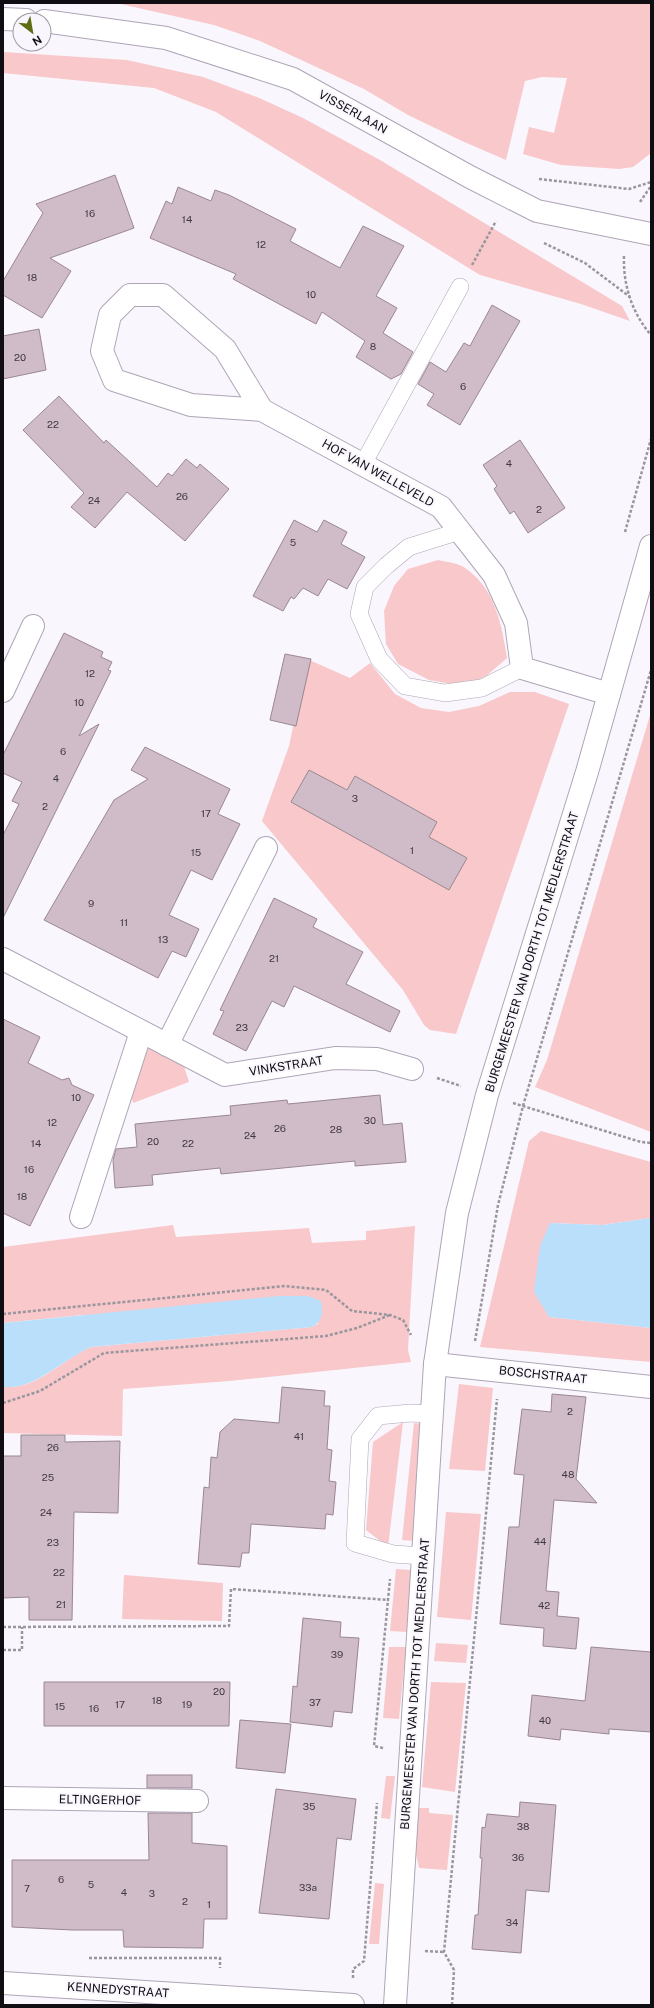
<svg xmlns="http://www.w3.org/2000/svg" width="654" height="2008" font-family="'Public Sans',sans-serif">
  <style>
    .green { fill: #f8c8ca }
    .water { fill: #badffb }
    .building { fill: #d0bcc8; stroke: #9a8791 }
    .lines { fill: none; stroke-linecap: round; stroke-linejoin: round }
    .lane-casing { stroke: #aea5b7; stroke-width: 18 }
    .street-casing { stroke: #aea5b7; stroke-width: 24 }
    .secondary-casing { stroke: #aea5b7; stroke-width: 24 }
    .path { stroke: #9a969d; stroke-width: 2.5; stroke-dasharray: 3 2; stroke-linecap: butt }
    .lane { stroke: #fff; stroke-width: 17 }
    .street { stroke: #fff; stroke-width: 22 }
    .secondary { stroke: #fff; stroke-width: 22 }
    .labels { text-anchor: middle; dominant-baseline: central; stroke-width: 4; stroke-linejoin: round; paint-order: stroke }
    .number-label { font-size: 10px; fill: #403940 }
    .street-label { font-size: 12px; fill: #100d13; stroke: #faf6fd }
  </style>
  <rect width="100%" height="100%" fill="#faf6fd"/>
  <g class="green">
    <path d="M116,3H651V153L633,167L619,169L561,165L523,154L529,127L554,133L567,78L542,77L525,81L506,160L462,141L408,115L364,89L260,41L214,25Z"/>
    <path d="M3,52L127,60L203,77L257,97L303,118L380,160L622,306L630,321L581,304L480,275L216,112L154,88L3,73Z"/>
    <path d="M438,560C446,562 459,563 465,568C495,588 502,625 507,658L486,676L464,686L429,680L398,664L386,644L384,611L394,586L408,569Z"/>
    <path d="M307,659L350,678L370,663L395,694L421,708L449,712L479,706L510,692H535L569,704L456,1034L430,1030L424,1025L403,990L262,821L289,746Z"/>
    <path d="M651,712V1132L535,1087L547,1060Z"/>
    <path d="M150,1045L182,1060L189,1082L133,1103L129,1086Z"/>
    <path d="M541,1131L651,1162V1218L602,1225L550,1223L549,1317L651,1328V1362L480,1347L529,1141Z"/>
    <path d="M173,1225L176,1237L309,1228L312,1243L366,1240V1231L415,1226L408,1350L411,1362L229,1381L123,1389L122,1436L3,1433V1387C8,1387 14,1387 19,1386C43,1382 67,1357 91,1347L312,1327L319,1323L82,1315L3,1323V1247Z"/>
    <path d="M459,1384L493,1388L485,1471L449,1469Z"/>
    <path d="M403,1422L388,1547L366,1530L373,1442Z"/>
    <path d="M414,1423L423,1424L415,1541L402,1540Z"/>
    <path d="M446,1512L481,1514L471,1620L437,1617Z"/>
    <path d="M396,1569L412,1570L407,1632L390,1631Z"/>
    <path d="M124,1575L223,1583L222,1621L122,1619Z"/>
    <path d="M436,1643L468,1645L466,1663L434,1661Z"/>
    <path d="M389,1647H406L399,1719L383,1718Z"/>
    <path d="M431,1682L466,1683L455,1792L422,1787Z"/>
    <path d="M386,1776H395L390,1819L381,1818Z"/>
    <path d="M419,1808H429V1813L453,1815L447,1870L419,1868L415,1849Z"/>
    <path d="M375,1883L384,1884L379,1944H369Z"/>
  </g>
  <g class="water">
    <path d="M651,1218V1328L549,1317L534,1292L540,1246L550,1223L602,1225Z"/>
    <path d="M279,1296H308L321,1301C323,1313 323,1321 312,1327L91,1347C68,1357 41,1382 19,1386C14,1387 8,1387 3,1387V1323Z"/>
  </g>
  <g class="building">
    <path d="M115,175L134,228L50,258L71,271L42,318L3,295V281L43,213L36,204Z"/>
    <path d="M178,187L211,201L215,190L229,195L296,229L290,241L340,268L363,226L404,246L376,296L397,308L383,333L413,352L401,374L391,379L356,357L365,341L322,312L316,324L233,279L236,274L150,238L166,201L172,204Z"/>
    <path d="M492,305L520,321L460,425L427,405L434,394L418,384L430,362L446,372L464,343L470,346Z"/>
    <path d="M39,329L46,370L3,379V336Z"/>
    <path d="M59,396L104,443L106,440L157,487L168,473L172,476L186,459L197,468L200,464L229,489L185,541L127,492L95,528L71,507L84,493L23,430Z"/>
    <path d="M520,440L565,508L528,533L514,511L510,514L494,489L497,486L483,465Z"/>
    <path d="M294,520L317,532L324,520L347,532L341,544L365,557L347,589L328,579L318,596L303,588L294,599L291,597L283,611L253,596Z"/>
    <path d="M64,633L103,652L101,657L112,662L108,670L111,671L79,736L99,724L3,918V835L19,804L12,801L22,782L3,773V755Z"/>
    <path d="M285,654L311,659L296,726L270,720Z"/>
    <path d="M145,747L230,789L218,814L240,824L212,880L191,870L169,915L199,929L186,957L172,951L158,978L44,920L114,800L148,779L131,770Z"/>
    <path d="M309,770L347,790L355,776L437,822L429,837L467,858L449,890L291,802Z"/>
    <path d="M274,898L317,919L313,927L363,952L346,984L400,1011L390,1032L294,986L284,1007L272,1001L246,1051L213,1034L224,1011L220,1010Z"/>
    <path d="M3,1019L40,1037L28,1063L62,1080L69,1078L72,1085L94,1095L30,1226L3,1213Z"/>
    <path d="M380,1095L383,1125L402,1123L406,1162L355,1166V1161L221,1174L220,1168L152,1175L153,1185L115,1188L113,1160L116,1149L137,1147L135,1124L231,1115L230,1106L287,1100L288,1104Z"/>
    <path d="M282,1387L325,1391L324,1406H330L327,1449L332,1450L329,1481L336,1482L333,1515L326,1514L325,1529L251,1524L249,1553H242L240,1567L198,1564L204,1487L209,1488L211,1457L217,1458L220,1432L234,1419L279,1423Z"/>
    <path d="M552,1394L586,1397L576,1479L597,1503L554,1500L546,1591L559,1592L557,1616L579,1618L576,1649L543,1646L544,1628L500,1624L509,1527H519L524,1475L514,1474L522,1409L551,1412Z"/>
    <path d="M21,1435H65V1442L120,1441L118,1513L74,1512L72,1620H29V1597L3,1598V1456H21Z"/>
    <path d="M303,1618L341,1622L340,1637L359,1638L352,1713L334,1711L332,1727L290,1722L293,1686L297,1687Z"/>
    <path d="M591,1647L651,1652V1732L609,1729V1734L561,1729L560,1740L528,1736L532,1695L585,1701Z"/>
    <path d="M44,1682H230L229,1726H44Z"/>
    <path d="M240,1720L291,1724L285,1773L236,1768Z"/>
    <rect x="147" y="1775" width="45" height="13"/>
    <path d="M276,1789L356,1799L351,1840L337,1838L329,1919L259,1913Z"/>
    <path d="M520,1802L556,1805L549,1892L526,1890L521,1953L472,1949L475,1915H478L482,1858H480L482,1827L485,1828L487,1814L519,1817Z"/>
    <path d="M148,1813H192V1843L227,1846V1919H204L203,1948L124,1947L123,1930H72L12,1927V1860H149Z"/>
  </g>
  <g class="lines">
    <defs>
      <g id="lane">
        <path d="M363,464L460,287"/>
        <path d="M460,531L409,547L386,566L365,587L359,614L379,659L405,686L445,693L482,688L522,668"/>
        <path d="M423,1556L393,1554L355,1543L360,1439L378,1416L410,1413L432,1414"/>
      </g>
      <g id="street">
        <path d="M262,410L191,405L114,380L102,351L110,315L130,295H163L225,349L262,410L441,507L494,575L516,623L522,668L609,694"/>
        <path d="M3,691L33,626"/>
        <path d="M3,959L225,1075L335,1058L377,1059L412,1069"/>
        <path d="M167,1045L266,848"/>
        <path d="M81,1217L141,1032"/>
        <path d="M435,1364L651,1387"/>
        <path d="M3,1798L197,1801"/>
        <path d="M3,1983L353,2005"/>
      </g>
      <g id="secondary">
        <path d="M3,19L26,20"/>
        <path d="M44,21L166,38L293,79L470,177L537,211L651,234"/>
        <path d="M395,2005L435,1364L457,1213L487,1095L587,772L651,546"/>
      </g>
    </defs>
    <use href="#lane" class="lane-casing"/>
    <use href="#street" class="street-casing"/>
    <use href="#secondary" class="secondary-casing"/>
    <g class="path">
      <path d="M539,179L629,189L651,182"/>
      <path d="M640,202L651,186"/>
      <path d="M544,243L585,263L630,297"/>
      <path d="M624,256C623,285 632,313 651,335"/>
      <path d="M472,265L496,221"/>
      <path d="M625,532L651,439"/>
      <path d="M437,1078L461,1086"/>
      <path d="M513,1103L641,1142L651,1143"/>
      <path d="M3,1314L285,1286L326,1290L352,1311L390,1315L403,1320L411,1335"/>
      <path d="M475,1341L498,1205L523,1106L651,670"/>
      <path d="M3,1403L40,1391L104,1353L326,1336L357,1328L390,1315"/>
      <path d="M3,1627L229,1626L231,1589L389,1600"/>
      <path d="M3,1650H22V1627"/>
      <path d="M383,1748L374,1746L390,1579"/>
      <path d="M425,1951L444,1952"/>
      <path d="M89,1958H220V1968"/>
      <path d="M353,1978V1969L364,1961L377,1803"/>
      <path d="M452,2005L454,1970L444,1952L497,1399"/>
    </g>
    <use href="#lane" class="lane"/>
    <use href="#street" class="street"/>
    <use href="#secondary" class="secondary"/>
  </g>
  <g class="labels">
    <g class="number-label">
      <text x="90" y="213">16</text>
      <text x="187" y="219">14</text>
      <text x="261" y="244">12</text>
      <text x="32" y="277">18</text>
      <text x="311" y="294">10</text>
      <text x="373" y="346">8</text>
      <text x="20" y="357">20</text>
      <text x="463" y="386">6</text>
      <text x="53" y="424">22</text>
      <text x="509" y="463">4</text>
      <text x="182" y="496">26</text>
      <text x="94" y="500">24</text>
      <text x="539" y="509">2</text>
      <text x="293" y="542">5</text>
      <text x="90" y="673">12</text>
      <text x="79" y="702">10</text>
      <text x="63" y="751">6</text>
      <text x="56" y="778">4</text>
      <text x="355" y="798">3</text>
      <text x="45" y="806">2</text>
      <text x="206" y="813">17</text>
      <text x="412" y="850">1</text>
      <text x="196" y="852">15</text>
      <text x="91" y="903">9</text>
      <text x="124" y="922">11</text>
      <text x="163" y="939">13</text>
      <text x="274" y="958">21</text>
      <text x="242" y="1027">23</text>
      <text x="76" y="1097">10</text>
      <text x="370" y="1120">30</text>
      <text x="52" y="1122">12</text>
      <text x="280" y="1128">26</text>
      <text x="336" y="1129">28</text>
      <text x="250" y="1135">24</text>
      <text x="153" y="1141">20</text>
      <text x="36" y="1143">14</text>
      <text x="188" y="1143">22</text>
      <text x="29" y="1169">16</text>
      <text x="22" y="1196">18</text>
      <text x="570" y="1411">2</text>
      <text x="299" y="1436">41</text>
      <text x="53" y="1447">26</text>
      <text x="568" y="1474">48</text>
      <text x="48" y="1477">25</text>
      <text x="46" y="1512">24</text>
      <text x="540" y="1541">44</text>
      <text x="53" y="1542">23</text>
      <text x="59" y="1572">22</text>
      <text x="61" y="1604">21</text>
      <text x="544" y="1605">42</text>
      <text x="337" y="1654">39</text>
      <text x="219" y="1691">20</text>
      <text x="157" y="1700">18</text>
      <text x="315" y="1702">37</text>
      <text x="120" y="1704">17</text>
      <text x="187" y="1704">19</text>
      <text x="60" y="1706">15</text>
      <text x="94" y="1708">16</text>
      <text x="545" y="1720">40</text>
      <text x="309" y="1806">35</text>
      <text x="523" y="1826">38</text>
      <text x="518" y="1857">36</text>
      <text x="61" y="1879">6</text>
      <text x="91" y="1884">5</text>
      <text x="308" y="1887">33a</text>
      <text x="27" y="1888">7</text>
      <text x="124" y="1892">4</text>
      <text x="152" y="1893">3</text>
      <text x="185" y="1901">2</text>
      <text x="209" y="1904">1</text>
      <text x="512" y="1922">34</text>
    </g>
    <g class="street-label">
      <text transform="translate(353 112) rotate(29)">VISSERLAAN</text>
      <text transform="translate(378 473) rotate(29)">HOF VAN WELLEVELD</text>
      <text transform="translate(532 952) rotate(-73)">BURGEMEESTER VAN DORTH TOT MEDLERSTRAAT</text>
      <text transform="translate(286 1066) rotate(-9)">VINKSTRAAT</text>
      <text transform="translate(543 1375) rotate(6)">BOSCHSTRAAT</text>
      <text transform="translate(415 1684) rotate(-86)">BURGEMEESTER VAN DORTH TOT MEDLERSTRAAT</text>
      <text transform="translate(100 1800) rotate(1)">ELTINGERHOF</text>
      <text transform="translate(118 1990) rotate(4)">KENNEDYSTRAAT</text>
    </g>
  </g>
  <rect width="654" height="2008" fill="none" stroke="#100d13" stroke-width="8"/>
  <g transform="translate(32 32) rotate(149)"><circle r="19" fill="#faf6fd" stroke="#9c999f"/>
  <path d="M0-3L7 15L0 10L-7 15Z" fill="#606c15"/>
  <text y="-6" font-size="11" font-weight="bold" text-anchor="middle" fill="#100d13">N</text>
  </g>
</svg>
